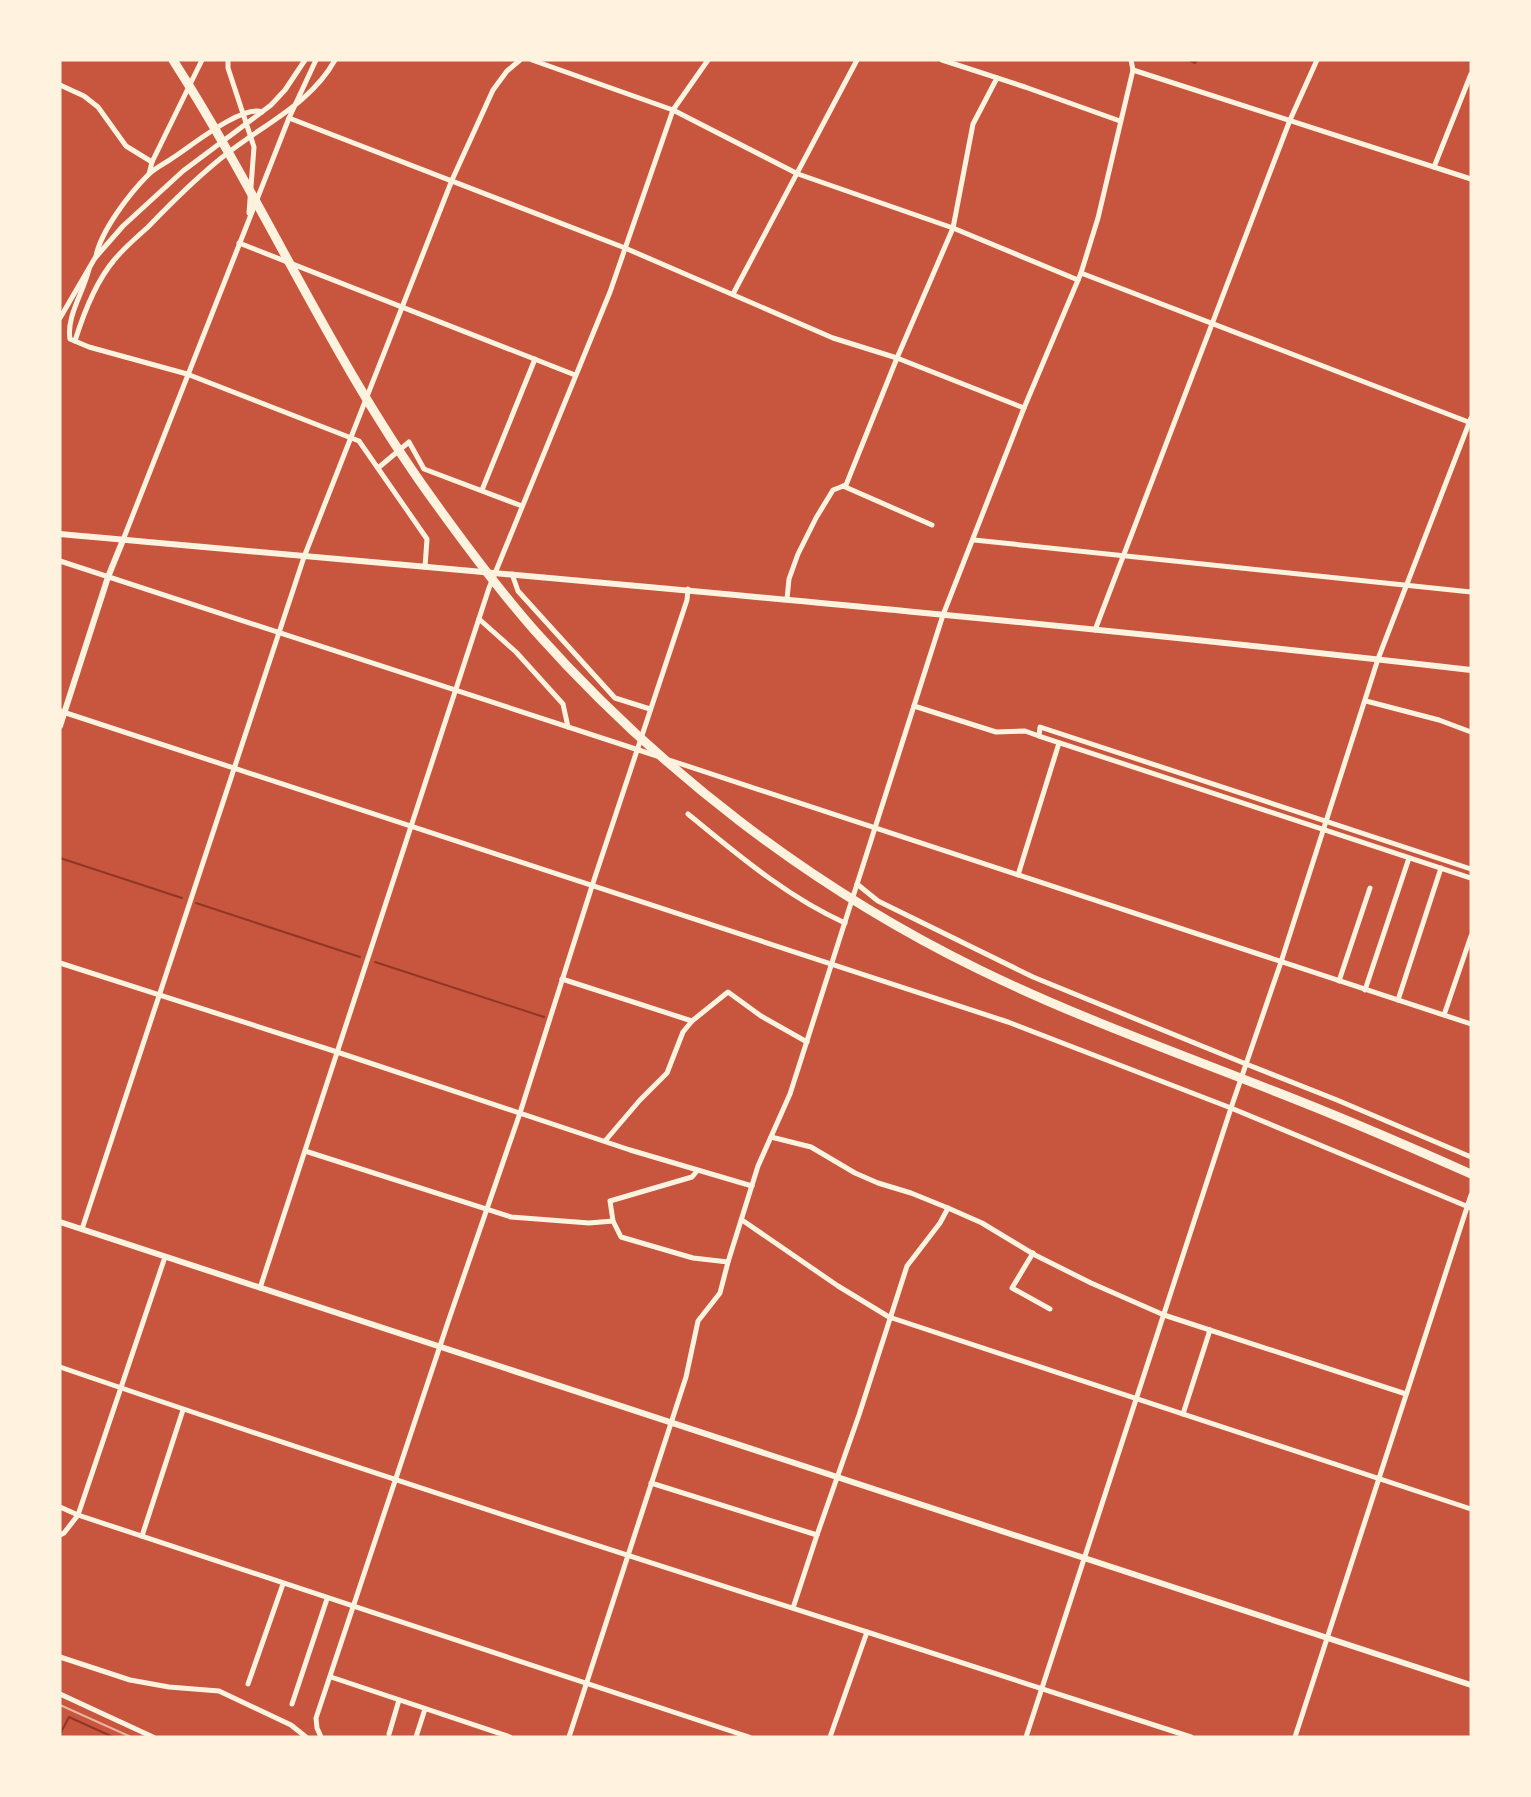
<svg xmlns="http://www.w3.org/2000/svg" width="1531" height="1797" font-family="Arial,sans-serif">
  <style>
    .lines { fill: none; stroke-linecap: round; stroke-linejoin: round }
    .stream { stroke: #8f3625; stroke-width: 2 }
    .minor { stroke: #fff3e0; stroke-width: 5 }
    .tertiary { stroke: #fff3e0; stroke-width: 6 }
    .motorway { stroke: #fff3e0; stroke-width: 9 }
    .rail { stroke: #e9b49f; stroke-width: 2 }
  </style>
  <rect width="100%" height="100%" fill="#c8553d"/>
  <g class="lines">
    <g class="stream">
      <path d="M1189,60L1195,63L1197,60"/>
      <path d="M60,858L182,898"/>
      <path d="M196,903L360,957"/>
      <path d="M375,962L544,1017"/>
      <path d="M60,1734L69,1717L113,1737"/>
    </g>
    <g class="minor">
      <path d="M228,60V68L254,147L249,213"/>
      <path d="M532,60L673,110L798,174L953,228L1078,280"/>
      <path d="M942,60L1025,87L1120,121"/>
      <path d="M1133,70L1471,179"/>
      <path d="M60,85L84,96L98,107L126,146L152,162"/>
      <path d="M289,118L625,248L833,338L897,358L1024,408"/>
      <path d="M1434,167L1471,74"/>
      <path d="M149,174L152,162L202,60"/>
      <path d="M239,243L575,375"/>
      <path d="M96,256C101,231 129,194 148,175C155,168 166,163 174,157C191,146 243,104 262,112"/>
      <path d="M89,269C84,291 66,317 70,339L89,347L187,374L359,441L427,539L425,567"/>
      <path d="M1081,273L1471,423"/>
      <path d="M733,294L857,60"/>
      <path d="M60,318L95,258L123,226L183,171L271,105L285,90L305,60"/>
      <path d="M75,341C83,315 97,280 115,259C125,247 137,237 148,227C173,201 200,174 229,152C266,123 311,103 335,60"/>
      <path d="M378,468L409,442L424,469L522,506"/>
      <path d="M843,486L932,525"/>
      <path d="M482,490L535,359"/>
      <path d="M123,540L289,118L316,60"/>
      <path d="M974,540L1471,592"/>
      <path d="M60,561L657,756"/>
      <path d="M512,574L518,591L615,698L650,709"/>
      <path d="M787,599L789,579L798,554L816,518L833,490L846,485L897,358L953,228L973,124L997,78"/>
      <path d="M479,619L516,652L563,704L568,727"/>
      <path d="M1095,630L1290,120L1317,60"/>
      <path d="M1366,701L1439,720L1471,732"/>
      <path d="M914,706L996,732L1025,731L1039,736L1040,727L1471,869"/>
      <path d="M60,711L1008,1022L1231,1108L1471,1208"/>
      <path d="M1039,736L1471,878"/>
      <path d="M669,760L1471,1024"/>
      <path d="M688,814C737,854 787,897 845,923"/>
      <path d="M1018,875L1059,743"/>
      <path d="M857,884L878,901L1033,977L1246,1064L1337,1100L1471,1157"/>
      <path d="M60,963L337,1052L630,1150L752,1186"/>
      <path d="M562,979L692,1021L728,992L761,1016L807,1042"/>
      <path d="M1339,981L1370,888"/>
      <path d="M1365,990L1409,858"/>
      <path d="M1398,1000L1441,868"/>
      <path d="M1444,1015L1471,936"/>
      <path d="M771,1137L811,1147L855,1173L878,1183L911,1193L948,1208L982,1223L1035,1255L1091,1283L1164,1315L1406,1394"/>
      <path d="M605,1141L640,1100L667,1073L683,1032L692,1021"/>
      <path d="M305,1151L511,1217L589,1223L613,1221L610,1201L692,1177L697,1171"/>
      <path d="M742,1220L838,1286L889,1317L1471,1509"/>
      <path d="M613,1221L621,1237L693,1258L728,1262"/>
      <path d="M82,1229L304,557L452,180L493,90L507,71L520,60"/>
      <path d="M1033,1253L1012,1288L1050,1309"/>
      <path d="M260,1288L489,588L610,292L673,110L708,60"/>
      <path d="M60,1367C328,1459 597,1546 867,1632"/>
      <path d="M1183,1414L1210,1330"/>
      <path d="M651,1483L817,1535L793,1608"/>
      <path d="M60,1507L78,1515L749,1737"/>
      <path d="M60,1535L64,1533L78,1515L165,1257"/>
      <path d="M817,1535L859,1415L907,1266L940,1223L948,1208"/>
      <path d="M142,1536L183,1410"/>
      <path d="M60,1657L130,1680L169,1687L219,1691L291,1725L306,1737"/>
      <path d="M331,1677L510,1737"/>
      <path d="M248,1684L283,1584"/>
      <path d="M60,1694L153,1737"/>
      <path d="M292,1704L327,1599"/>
      <path d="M389,1734L399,1700"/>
      <path d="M321,1737L317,1728L316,1718L448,1322L520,1113L592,886L687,600L688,589"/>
      <path d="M416,1737L425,1709"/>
      <path d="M569,1737L686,1377L698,1321L720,1293L728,1262L758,1166L790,1094L943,615L1024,408L1081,273L1098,218L1133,70L1131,60"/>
      <path d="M830,1737L867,1632L1191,1737"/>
      <path d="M1026,1737L1231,1108L1281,962L1378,659L1471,418"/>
      <path d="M1295,1737L1471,1195"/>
    </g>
    <g class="tertiary">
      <path d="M60,534C531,577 1001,616 1471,670"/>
      <path d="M60,726L108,577L123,540"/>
      <path d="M60,1222L1471,1685"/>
    </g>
    <path class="motorway" d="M173,60C264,202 332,360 431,497C464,543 497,588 535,631C659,770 810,887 978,969C1074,1016 1175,1052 1274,1091C1341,1117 1406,1145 1471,1174"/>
    <path class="rail" d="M60,1705L131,1737"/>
  </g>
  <rect width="1531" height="1797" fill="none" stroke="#fff3e0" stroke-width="123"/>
</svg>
